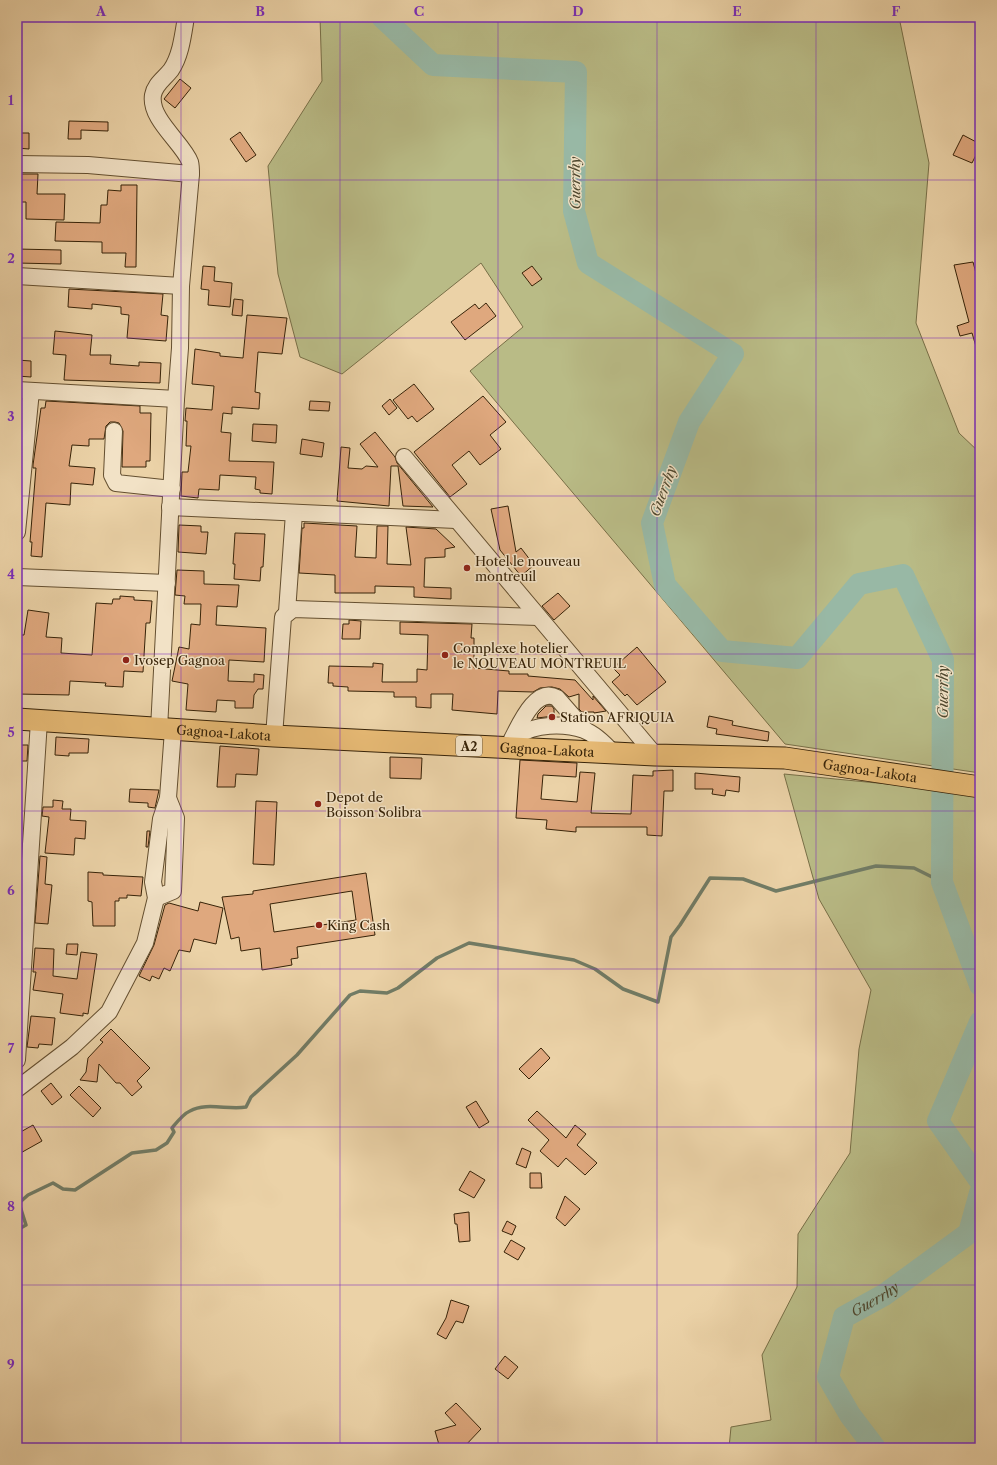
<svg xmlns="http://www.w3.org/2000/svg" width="997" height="1465" font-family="'Libre Caslon Text',serif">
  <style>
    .green { fill: #b9bb86; stroke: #786f47 }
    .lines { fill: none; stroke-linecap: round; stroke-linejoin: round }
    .stream { stroke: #717c66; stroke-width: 3.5 }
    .river { stroke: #98b8a5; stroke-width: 22 }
    .building { fill: #dfa87e; stroke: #372308; fill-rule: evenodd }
    .minor-casing { stroke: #644f30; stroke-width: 18 }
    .major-casing { stroke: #372308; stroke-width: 23 }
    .minor { stroke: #f2e2c6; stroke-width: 16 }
    .major { stroke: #e6b974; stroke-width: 21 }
    .grid { fill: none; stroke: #7b2cbf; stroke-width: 1; stroke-opacity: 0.55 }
    .poi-dot { fill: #8f2418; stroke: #f2e2c6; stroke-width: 1.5 }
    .labels { text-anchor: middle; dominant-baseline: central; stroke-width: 3; stroke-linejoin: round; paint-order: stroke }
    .shield { fill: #f2e2c6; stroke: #6f5c41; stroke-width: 1 }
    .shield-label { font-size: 12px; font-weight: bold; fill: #372308 }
    .poi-label { font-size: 13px; fill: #372308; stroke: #f2e2c6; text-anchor: start }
    .street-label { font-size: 13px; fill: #372308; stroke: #f2e2c6 }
    .water-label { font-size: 14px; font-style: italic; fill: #4f482f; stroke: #f2e2c6 }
    .neatline { fill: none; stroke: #7b2cbf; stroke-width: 1.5 }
    .grid-label { font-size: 13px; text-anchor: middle; font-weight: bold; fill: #7b2cbf }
  </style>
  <rect width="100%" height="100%" fill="#ebd2a7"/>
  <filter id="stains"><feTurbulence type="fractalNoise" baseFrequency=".005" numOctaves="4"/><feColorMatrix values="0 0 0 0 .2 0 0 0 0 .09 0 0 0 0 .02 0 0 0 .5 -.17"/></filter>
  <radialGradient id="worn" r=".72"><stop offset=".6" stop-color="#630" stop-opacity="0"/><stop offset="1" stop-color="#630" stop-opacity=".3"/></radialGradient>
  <g class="green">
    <path d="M320,17H899L929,163L916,323L959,433L980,453V773L785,744L470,371L523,327L481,263L342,374L300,357L278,274L268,166L322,81Z"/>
    <path d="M784,774L980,793V1448H729L731,1427L771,1420L762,1355L797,1287L798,1234L850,1153L859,1049L871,990L819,899Z"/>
  </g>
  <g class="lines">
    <path class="stream" d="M17,1230L26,1225L19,1203L28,1195L53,1183L63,1189L75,1190L132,1153L156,1150L167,1143L174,1132L172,1128C177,1122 183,1114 190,1111C206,1102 228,1110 246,1107L251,1097L297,1055L350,995L360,991L387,993L398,988L437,958L469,943L574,960L595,969L623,989L658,1002L671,937L680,925L710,878L743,879L776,891L876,866L914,868L942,882"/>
    <g class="river">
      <path d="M382,17L433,65L576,72L574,211L588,263L733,354L689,422L652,523L665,585L722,651L797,658L859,584L903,575L943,660L942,882L980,985"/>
      <path d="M980,1022L938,1121L980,1181"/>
      <path id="s1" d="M875,1448L850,1415L828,1377L844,1317L884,1295L969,1233L980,1193"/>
    </g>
  </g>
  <g class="building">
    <path d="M180,79L191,88L175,108L164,99Z"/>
    <path d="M69,121L108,122V131L81,130V139H68Z"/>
    <path d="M240,132L256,155L246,162L230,139Z"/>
    <path d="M17,133H29V149L17,148Z"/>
    <path d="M963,135L980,144V147L972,163L953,155Z"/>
    <path d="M17,174H38L37,194H65L64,220L26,219V202H20Z"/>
    <path d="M121,185H137L136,267H125L126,253H102V242L55,241L56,222L100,223L101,205H107L108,190L121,191Z"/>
    <path d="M17,249L61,250V264L17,263Z"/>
    <path d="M973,262L980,288V350H977L972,333L960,336L957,326L969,322L954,265Z"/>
    <path d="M203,266L215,267L214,281L232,283L230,307L208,305L209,290L201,289Z"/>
    <path d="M532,266L542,279L532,286L522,273Z"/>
    <path d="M69,289L163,294L161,315L168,316L166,341L127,338L129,315L121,314V307L92,304V309L68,307Z"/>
    <path d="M234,299L243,300L242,316L232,315Z"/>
    <path d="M486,303L496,316L465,340L451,322L475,304L479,309Z"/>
    <path d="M247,315L287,318L282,354L258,352L255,392L260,393L259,409L232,407V414L223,413L221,432L231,433L229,461L274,462L272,494L260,493V490L255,489L256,477L220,475L219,490L199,489L198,498L181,496L182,472H188L191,446H186L187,421H185L186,408L212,410L214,386L192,384L195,349L220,353V356L243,358Z"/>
    <path d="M55,331L92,335L90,355H111L110,364L139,366V362L161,363L160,383L64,380L66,355L53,354Z"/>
    <path d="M17,360L31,361V377L17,376Z"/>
    <path d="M414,384L434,409L417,422L412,416L408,419L393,400Z"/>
    <path d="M483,396L506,422L490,435L501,449L480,465L469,451L452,465L467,484L450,497L414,452Z"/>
    <path d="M390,399L397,408L389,415L382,406Z"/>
    <path d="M46,401L140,406V413H151L150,461H146V467H122L123,431L119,423L115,422H110L106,426L104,439H89V446L72,445L69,466L95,468L93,485L71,483L70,505L46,503L42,557L31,556L32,542H30L36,468H33V465L41,408H45Z"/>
    <path d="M310,401L330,402L329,411L309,410Z"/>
    <path d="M253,424L277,425L276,443L252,441Z"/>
    <path d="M375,432L395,457L397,463L433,507L403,506L398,466H391L389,506L337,501L341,447L350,448L348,468L362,469L366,466L378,467L360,444Z"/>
    <path d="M302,439L324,443L322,457L300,454Z"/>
    <path d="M508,506L516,552L521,548L534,565L521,576L500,550L491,509Z"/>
    <path d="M304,523L357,526L355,557L376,558L377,526H388L387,564L411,565L406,527L436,529L455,547L445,549V557L425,558L424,587L451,588V599L414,597V587L375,586V593H335V575L299,573L302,528H304Z"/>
    <path d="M179,525L201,526V532H208L206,554L178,552Z"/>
    <path d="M235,533L265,534L263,567H261L260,581L234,579L235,564H233Z"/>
    <path d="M177,570L204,571V584L239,585L237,607L217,606L216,625L266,628L264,662L229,660L228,681L254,682V674L264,675L263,689H258L254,695L253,708H235V701L217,700L216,712L186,710L188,684L172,681L179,647L189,649L191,624L200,625L201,604H184L185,596L175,595Z"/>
    <path d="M558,593L570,606L554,620L542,606Z"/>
    <path d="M120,596L134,597V600L152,601L150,623H146L143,672L124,671L123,687L105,686L106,683L70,681L69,695L17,694V644H21V635H24L28,610L49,613L46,637L62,638L61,653L92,655L96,603L112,604L113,599H120Z"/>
    <path d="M349,620L361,621L360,639H342L343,624H349Z"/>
    <path d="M400,622L472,624L471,638H474V668L509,671V674H528V676L575,680L593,700V696L606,711L594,713V712H582L579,709V694L569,697L560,689L552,687L540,688L533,692L498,691L497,714L452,710L453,694H431V708L416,707V697H394V692L348,691V687L333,686V683H328L329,666L373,667V663L383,664L382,682H417V669L427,670L428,635L400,634Z"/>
    <path d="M637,647L666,682L637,705L627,694L625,696L612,682L620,675L613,668Z"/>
    <path d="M546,706H552L554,709V716L537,718L538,714Z"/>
    <path d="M709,716L733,721L732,725L769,732L768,741L716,734L717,729L707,727Z"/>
    <path d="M56,737L89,739L88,753H69V756L55,755Z"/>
    <path d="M18,745H28L27,761H18Z"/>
    <path d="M220,746L259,749L257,775L236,774L235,787H217Z"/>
    <path d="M390,757L422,758L421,779L390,778Z"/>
    <path d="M520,760L577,763L576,777L543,775L541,799L577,802L580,772L595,773L591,813L631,814L633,775L653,776V771L673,770V791H664L662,836L647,835V827H576V832L546,829L547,820L516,818Z"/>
    <path d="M695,773L740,777L739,792L726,790L725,796L712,794L713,789H695Z"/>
    <path d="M130,789L159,790L155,808L148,807V803L129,802Z"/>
    <path d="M53,800L63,801L62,809H71L70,820L86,821L85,839L75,838L74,855L45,853L49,817L42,816L43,807H53Z"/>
    <path d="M256,801L277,802L274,865L253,864Z"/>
    <path d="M147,831H150L148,847H146Z"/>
    <path d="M40,856L47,857L45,884L52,885L48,924L35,923Z"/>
    <path d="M88,872L103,873V875L143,877L141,896L127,895V898H119V901H115V926H93L92,902L88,901Z"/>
    <path d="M366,873L375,935L297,947L298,958L291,959L292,965L262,970L260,948L241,951L239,937L231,939L222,897L253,894V891ZM352,891L356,920L274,932L270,904Z"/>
    <path d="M200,902L223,908L216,944L194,939L190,952L179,950L170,971L164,968L159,979L152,976L150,981L139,976L154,945L165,905L169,903L198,911Z"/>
    <path d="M67,944H78L77,955L66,954Z"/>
    <path d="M35,948L54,949L53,976L77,979L81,952L97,954L88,1014L83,1013V1016L60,1013L63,994L33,990L36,972H33Z"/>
    <path d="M31,1016L55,1018L52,1045L39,1044L38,1048L27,1047Z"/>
    <path d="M111,1029L150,1068L137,1081L142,1087L132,1096L120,1083H116L99,1064L97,1082L80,1080L86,1072L88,1058L103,1042L100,1040Z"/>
    <path d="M541,1048L550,1058L529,1079L519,1069Z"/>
    <path d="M51,1083L62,1097L52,1105L41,1091Z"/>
    <path d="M79,1086L101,1108L93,1117L70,1095Z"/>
    <path d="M476,1101L489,1122L479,1128L466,1107Z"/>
    <path d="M537,1111L566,1138L575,1125L586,1134L577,1145L597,1163L585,1175L566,1158L558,1167L540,1151L549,1140L528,1120Z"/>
    <path d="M33,1125L42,1141L17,1155V1134Z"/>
    <path d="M522,1148L531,1152L526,1168L516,1164Z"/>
    <path d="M470,1171L485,1180L474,1198L459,1190Z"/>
    <path d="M530,1173H541L542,1188H530Z"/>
    <path d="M565,1196L580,1209L565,1226L556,1218Z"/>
    <path d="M469,1212L470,1241L459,1242L457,1224H455L454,1214Z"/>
    <path d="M507,1221L516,1226L512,1235L502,1231Z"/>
    <path d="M511,1240L525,1248L518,1260L504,1252Z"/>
    <path d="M451,1300L469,1306L463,1323L456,1321L446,1339L437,1334L446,1318Z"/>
    <path d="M505,1356L518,1367L508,1379L495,1369Z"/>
    <path d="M456,1403L481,1429L463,1448H440L435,1431L456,1425L445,1413Z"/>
  </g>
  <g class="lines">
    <defs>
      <g id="minor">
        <path d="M17,164L88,165L191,174"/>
        <path d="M17,276L181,286"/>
        <path d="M17,390L176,399"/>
        <path d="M114,431L112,475L116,483L172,489"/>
        <path d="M404,457L655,755"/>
        <path d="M170,507L456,520"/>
        <path d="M17,532L31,391"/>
        <path d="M17,577L167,583"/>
        <path d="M287,612L294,513"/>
        <path d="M159,729L176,399L180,348L181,286L191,174C191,171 191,166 190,162C183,143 149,119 153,95C155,84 164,79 171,70C181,55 183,35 186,17"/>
        <path d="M274,736L283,617L293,609L538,617"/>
        <path d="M512,739C520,724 536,686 557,698L585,730"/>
        <path d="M507,747C510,744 513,738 517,736C535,724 563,723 584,730C595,734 605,744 613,753"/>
        <path d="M156,898L173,891L176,818L168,798"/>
        <path d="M17,1060L39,721"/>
        <path d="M17,1089L72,1047L109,1012L145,943L156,898L153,882L161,819L168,798L173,730"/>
      </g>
      <g id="major">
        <path id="s2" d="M17,719L274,736L655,755L785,758L980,787"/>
      </g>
    </defs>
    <use href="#minor" class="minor-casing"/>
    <use href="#major" class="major-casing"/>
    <use href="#minor" class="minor"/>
    <use href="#major" class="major"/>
  </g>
  <path class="grid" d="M181,17V1448M340,17V1448M498,17V1448M657,17V1448M816,17V1448M17,180H980M17,338H980M17,496H980M17,654H980M17,811H980M17,969H980M17,1127H980M17,1285H980"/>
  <g class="poi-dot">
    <circle cx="467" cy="568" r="4"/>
    <circle cx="445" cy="655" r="4"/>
    <circle cx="126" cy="660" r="4"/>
    <circle cx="552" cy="717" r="4"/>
    <circle cx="318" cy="804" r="4"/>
    <circle cx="319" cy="925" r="4"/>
  </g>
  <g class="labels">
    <rect class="shield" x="456" y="736" width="26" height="20" rx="3"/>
    <g class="shield-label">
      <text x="469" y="746">A2</text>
    </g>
    <g class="poi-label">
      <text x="475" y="561">Hotel le nouveau<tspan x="475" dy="15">montreuil</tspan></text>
      <text x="453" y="648">Complexe hotelier<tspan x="453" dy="15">le NOUVEAU MONTREUIL</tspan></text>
      <text x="134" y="660">Ivosep Gagnoa</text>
      <text x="560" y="717">Station AFRIQUIA</text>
      <text x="326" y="797">Depot de<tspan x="326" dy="15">Boisson Solibra</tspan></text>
      <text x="327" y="925">King Cash</text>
    </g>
    <g class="street-label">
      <text stroke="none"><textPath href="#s2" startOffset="207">Gagnoa-Lakota</textPath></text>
      <text stroke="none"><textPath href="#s2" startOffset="531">Gagnoa-Lakota</textPath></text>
      <text stroke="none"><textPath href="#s2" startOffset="855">Gagnoa-Lakota</textPath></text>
    </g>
    <g class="water-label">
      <text transform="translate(575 183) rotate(-91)">Guerrhy</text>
      <text transform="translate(663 491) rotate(-70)">Guerrhy</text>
      <text transform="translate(943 692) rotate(-90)">Guerrhy</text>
      <text stroke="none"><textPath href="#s1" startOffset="183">Guerrhy</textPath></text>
    </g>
  </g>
  <rect width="997" height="1465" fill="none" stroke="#ebd2a7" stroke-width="44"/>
  <rect x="22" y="22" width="953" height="1421" class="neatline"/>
  <g class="grid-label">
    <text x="101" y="16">A</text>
    <text x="260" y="16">B</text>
    <text x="419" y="16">C</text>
    <text x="578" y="16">D</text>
    <text x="737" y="16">E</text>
    <text x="896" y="16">F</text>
    <text x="11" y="105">1</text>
    <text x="11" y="263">2</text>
    <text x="11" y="421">3</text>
    <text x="11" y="579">4</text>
    <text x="11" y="737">5</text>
    <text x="11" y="895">6</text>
    <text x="11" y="1053">7</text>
    <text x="11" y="1211">8</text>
    <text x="11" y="1369">9</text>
  </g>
  <rect width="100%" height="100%" filter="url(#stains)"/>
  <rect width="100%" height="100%" fill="url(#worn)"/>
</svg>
